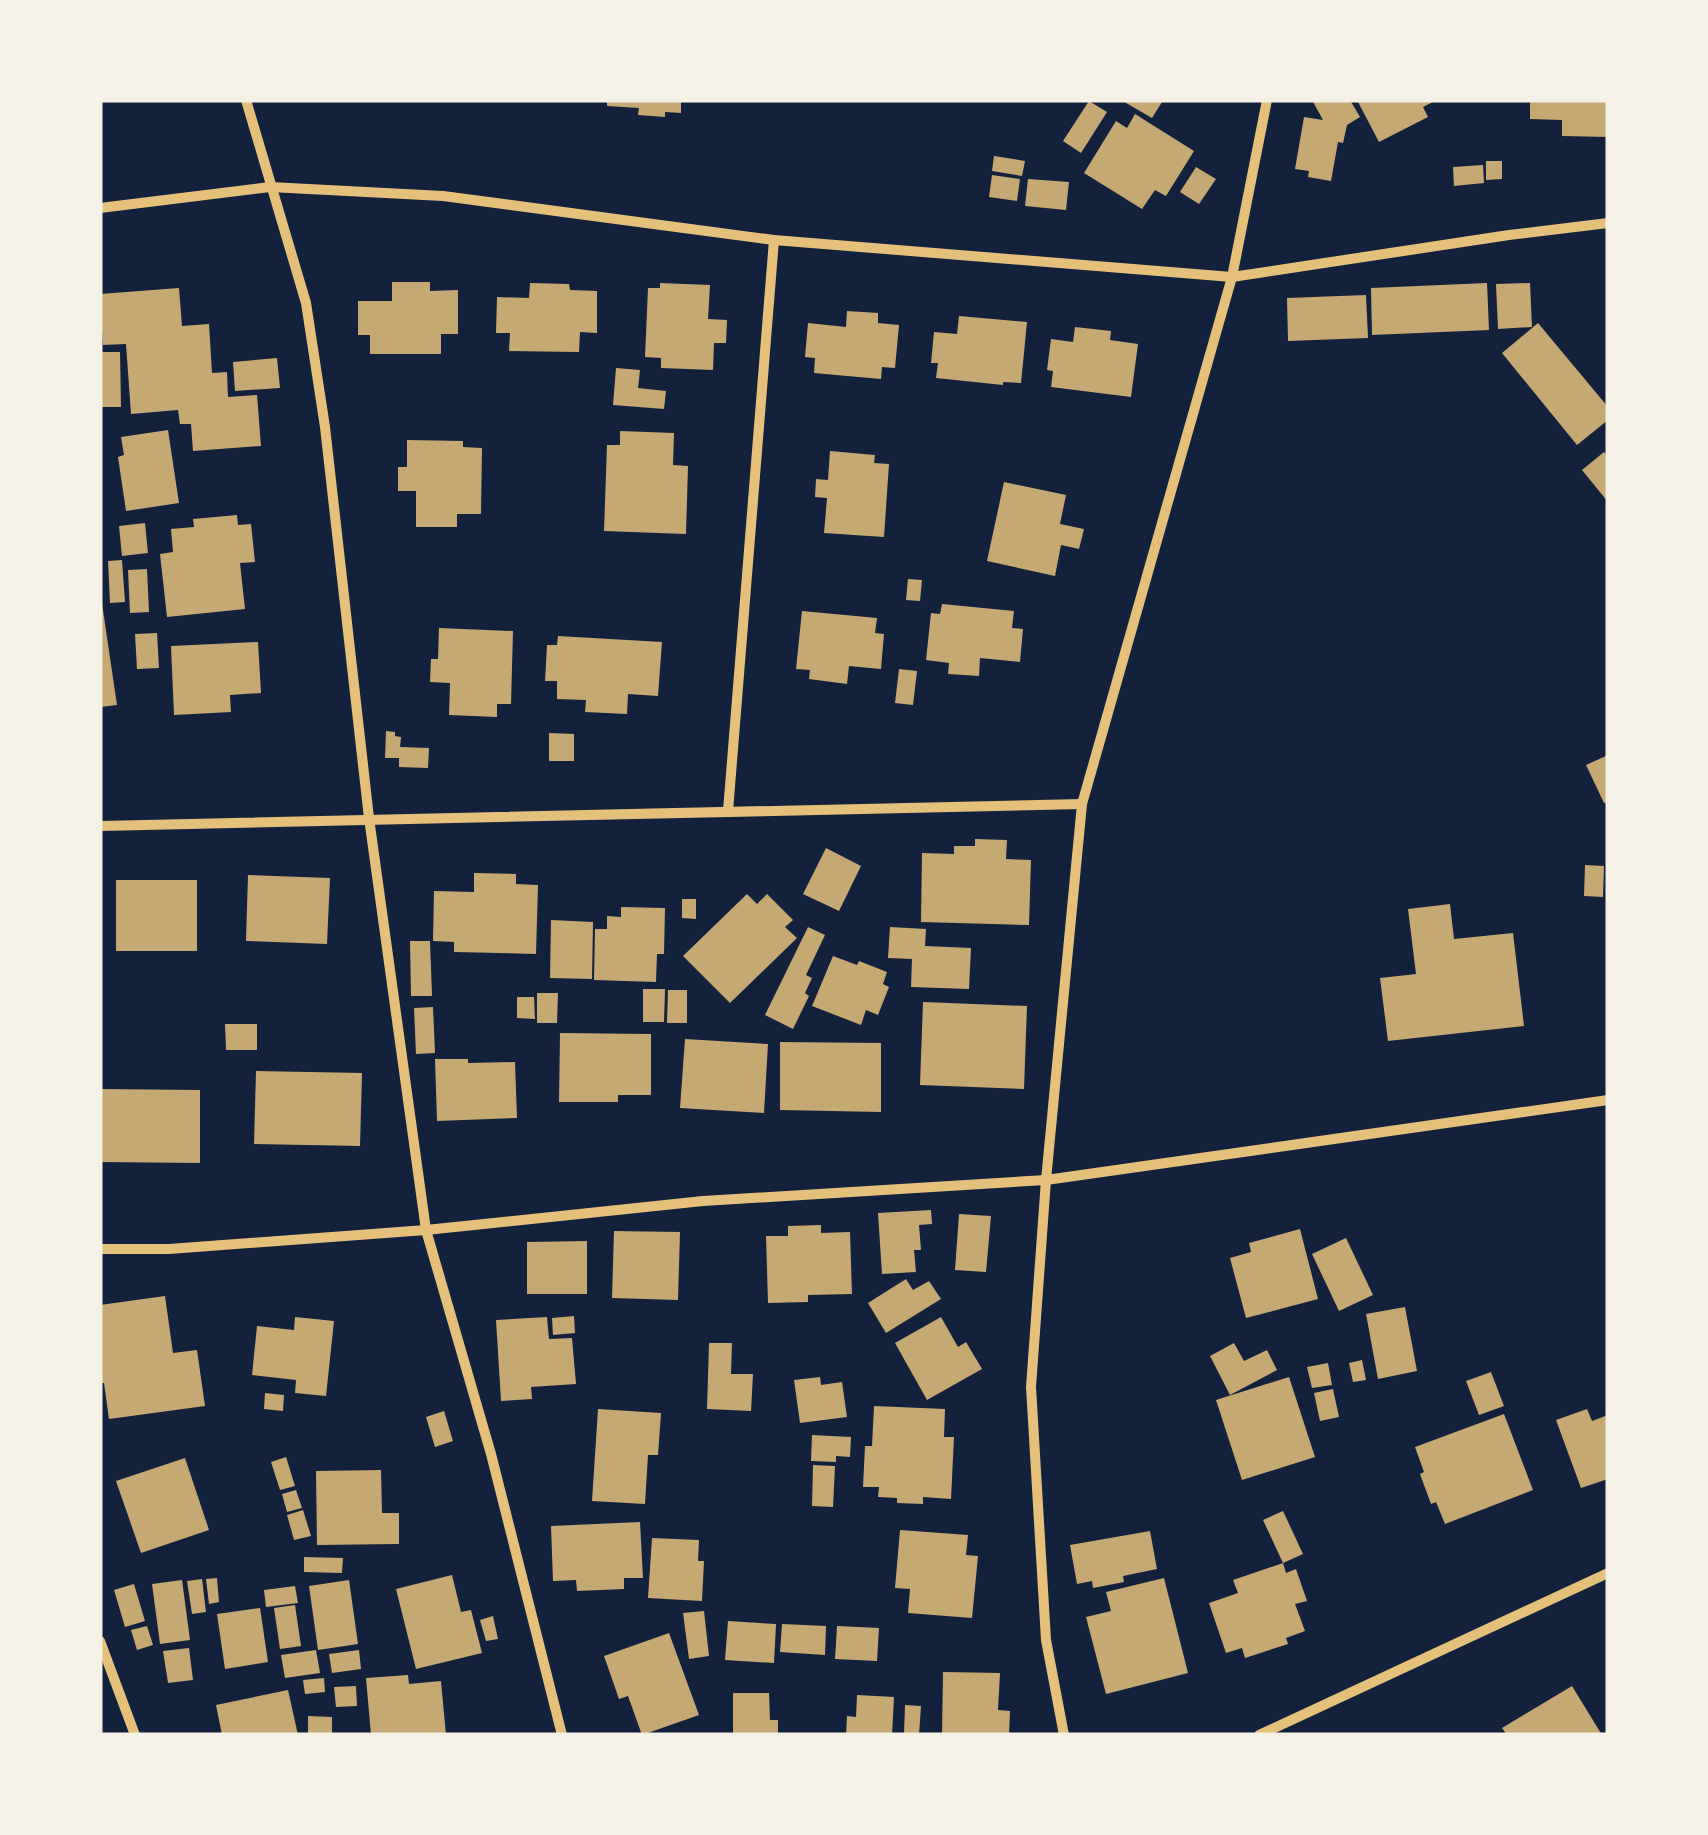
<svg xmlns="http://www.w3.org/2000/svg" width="1708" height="1835" font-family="Lato,sans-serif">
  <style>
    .building { fill: #c6a872 }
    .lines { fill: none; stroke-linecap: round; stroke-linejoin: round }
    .minor { stroke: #e5c07b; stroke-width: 10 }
  </style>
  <rect width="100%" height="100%" fill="#14213d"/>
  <g class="building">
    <path d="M607,100H681V113L665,112V117L638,115L639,108L607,106Z"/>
    <path d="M1121,100H1158L1162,102L1152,118Z"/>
    <path d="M1312,100H1350L1360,117L1347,125L1343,143L1338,142L1331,181L1308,177L1309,171L1295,169L1304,117L1323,120Z"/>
    <path d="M1357,100H1437L1423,107L1428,117L1379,142Z"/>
    <path d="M1530,100H1608V137L1562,136V120L1530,119Z"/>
    <path d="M1089,101L1107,112L1081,153L1063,141Z"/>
    <path d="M1135,114L1194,151L1166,196L1155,190L1142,209L1084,173L1116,121L1127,128Z"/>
    <path d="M994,156L1025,161L1022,176L992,171Z"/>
    <path d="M1486,161H1502V179L1486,180Z"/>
    <path d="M1483,165L1484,183L1454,186L1453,167Z"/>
    <path d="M1196,167L1216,179L1199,204L1180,192Z"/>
    <path d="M992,175L1020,179L1017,201L989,197Z"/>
    <path d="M1028,179L1069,182L1066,210L1025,206Z"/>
    <path d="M392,282H430V291L458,290V334H441V354H370V335H358V301H392Z"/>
    <path d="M530,283L569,284L570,290L597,291V333L580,332L579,352L509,351L510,333H496L497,297L529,298Z"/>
    <path d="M660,283L710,285L708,319L727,320L726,343H714L713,370L661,368V358L645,357L648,288H660Z"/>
    <path d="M1487,283L1489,330L1372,335L1371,288Z"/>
    <path d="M1530,283L1532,327L1498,329L1496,284Z"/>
    <path d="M179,288L182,326L209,324L212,373L227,372L228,397L257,395L261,446L193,451L191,424H180L178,410L131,414L126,344L103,345L100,294Z"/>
    <path d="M1366,295L1368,338L1288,341L1287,298Z"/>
    <path d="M847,311L878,313V323L899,325L895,368L882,367L881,379L814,373L815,358L805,357L808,323L846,327Z"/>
    <path d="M959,316L1027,322L1021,383L1003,382V385L936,378L938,363H931L934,332L957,334Z"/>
    <path d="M1538,323L1608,407V420L1577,445L1502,353Z"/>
    <path d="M1075,327L1111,331L1110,340L1138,344L1131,397L1051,387L1053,371L1047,370L1051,339L1073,342Z"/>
    <path d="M100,352H120L121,407H100Z"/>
    <path d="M277,358L280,388L235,391L233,362Z"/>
    <path d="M616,368L640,370L638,388L666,391L664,409L613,405Z"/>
    <path d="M168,430L179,503L126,511L118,457L124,455L121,437Z"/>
    <path d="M620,431L674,433L673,465L688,466L686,534L604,531L607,445H620Z"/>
    <path d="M407,440L463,441V447L482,448L481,514H457V527H416V491H398V467H407Z"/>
    <path d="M830,451L875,455L874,463L889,464L884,537L824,533L827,498L815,497L816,479L828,480Z"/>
    <path d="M1604,452L1608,457V502L1582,470Z"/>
    <path d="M1004,482L1066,495L1060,524L1084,529L1079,549L1061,545L1055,576L987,561Z"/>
    <path d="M237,515L238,525L251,524L255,562L240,563L245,609L167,617L160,554L173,552L171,529L194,527L193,519Z"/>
    <path d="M145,523L148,553L122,556L119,526Z"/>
    <path d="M122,560L125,602L110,603L108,561Z"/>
    <path d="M147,569L149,612L130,613L128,570Z"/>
    <path d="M908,579L922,580L920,601L906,600Z"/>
    <path d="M100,590L117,705L100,707Z"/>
    <path d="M942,604L1014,611L1012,628L1023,629L1020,662L980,658L979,676L948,674L949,663L926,660L931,613L940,614Z"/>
    <path d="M802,611L877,618L875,633L884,634L881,669L849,666L847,684L809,679L810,670L796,669Z"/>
    <path d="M439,628L513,631L511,704H497V717L449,715L450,683L430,682L431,659H438Z"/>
    <path d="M157,633L159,668L137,669L135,634Z"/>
    <path d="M558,636L662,642L658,696L628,694L627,714L585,712L586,700L557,699V681H545L547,645H557Z"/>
    <path d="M258,642L261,693L230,695L231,712L174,715L171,646Z"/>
    <path d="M899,669L917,671L913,705L895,703Z"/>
    <path d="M386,731L395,732V736L401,737L400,747L429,748L428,768L399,767V758H385Z"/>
    <path d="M549,733L574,734V761H549Z"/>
    <path d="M1608,755V802L1604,803L1586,765Z"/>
    <path d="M975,839L1007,840L1006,859L1031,860L1029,925L921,922L922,853L954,854V846H975Z"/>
    <path d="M826,848L861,866L839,911L803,894Z"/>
    <path d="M1585,865L1604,866L1603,897L1584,896Z"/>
    <path d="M474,873L516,874V884L538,885L536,954L454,952V942L433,941L434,891L474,892Z"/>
    <path d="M248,875L330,878L327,944L246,941Z"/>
    <rect x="116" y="880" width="81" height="71"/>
    <path d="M747,894L757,904L767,894L793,920L785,927L797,938L730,1003L683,956Z"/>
    <path d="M682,899H696V919L682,918Z"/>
    <path d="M1450,904L1454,939L1513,933L1524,1026L1388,1041L1380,978L1416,974L1408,909Z"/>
    <path d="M621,907L665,908L664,954H657L656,982L594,980L595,929H607V916L621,917Z"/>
    <path d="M551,920L593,922L592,979L550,978Z"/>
    <path d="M808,927L825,935L806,975L812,978L805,993L809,996L793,1029L765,1015Z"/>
    <path d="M890,927L926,929L925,946L971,948L969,989L911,987L912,959L888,958Z"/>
    <path d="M410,941H430L432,996H411Z"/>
    <path d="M833,956L857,965L859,961L887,972L883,984L889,987L878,1015L866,1010L861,1025L812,1006Z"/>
    <path d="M643,989H665L664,1022H643Z"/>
    <path d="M668,990H687V1023H667Z"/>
    <path d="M537,993H558L557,1023H537Z"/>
    <path d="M517,997H534L535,1019L517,1018Z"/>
    <path d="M923,1002L1027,1006L1024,1089L920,1085Z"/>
    <path d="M433,1007L435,1053L416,1054L414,1008Z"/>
    <path d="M225,1024H257V1050H226Z"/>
    <path d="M560,1033L651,1034V1095H618V1102H559Z"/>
    <path d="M685,1039L768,1044L764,1113L680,1108Z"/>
    <path d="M780,1042L881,1043V1112L780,1110Z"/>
    <path d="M435,1059H468V1063L515,1062L517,1118L437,1121Z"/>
    <path d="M256,1071L362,1073L360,1146L254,1144Z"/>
    <path d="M100,1089L200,1090V1163L100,1162Z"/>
    <path d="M931,1210L932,1224L919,1225L921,1250H914L916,1272L882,1274L878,1213Z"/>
    <path d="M959,1214L991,1216L986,1272L955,1270Z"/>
    <path d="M821,1225V1233L850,1232L852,1294L808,1295V1302L768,1303L766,1236H788V1226Z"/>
    <path d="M1300,1229L1318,1299L1246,1318L1230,1258L1251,1252L1249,1243Z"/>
    <path d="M614,1231L680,1232L678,1300L612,1298Z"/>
    <path d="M1346,1238L1373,1295L1339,1311L1312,1254Z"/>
    <path d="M587,1241V1294H527V1242Z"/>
    <path d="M906,1279L913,1290L929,1281L941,1299L886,1333L868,1303Z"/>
    <path d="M165,1296L173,1353L197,1350L205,1406L109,1419L104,1383H100V1305Z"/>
    <path d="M1405,1307L1417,1371L1378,1379L1366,1314Z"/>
    <path d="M574,1316L575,1333L553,1335L552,1318Z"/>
    <path d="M295,1317L334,1321L326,1396L295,1393L296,1380L252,1375L257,1326L294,1330Z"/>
    <path d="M547,1317L549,1339L572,1338L576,1384L531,1387L532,1399L501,1401L496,1320Z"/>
    <path d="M941,1317L958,1347L966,1342L982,1369L927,1400L895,1343Z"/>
    <path d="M709,1343H732L731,1374H753L751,1411L707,1409Z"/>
    <path d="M1234,1343L1244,1361L1267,1350L1277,1370L1230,1395L1210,1356Z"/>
    <path d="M1362,1360L1366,1380L1353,1382L1349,1363Z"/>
    <path d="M1328,1363L1332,1385L1312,1388L1307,1367Z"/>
    <path d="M1491,1372L1504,1406L1479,1415L1466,1381Z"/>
    <path d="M820,1377L821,1385L842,1382L847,1417L800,1423L794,1380Z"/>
    <path d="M1289,1377L1315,1457L1242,1480L1216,1400Z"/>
    <path d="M1333,1389L1339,1417L1320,1421L1314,1393Z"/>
    <path d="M265,1393L284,1395L283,1411L264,1409Z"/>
    <path d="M874,1406L945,1409L944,1437H954L951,1499L923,1497V1504L897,1503V1498L878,1497L879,1487H863L865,1446H872Z"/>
    <path d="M598,1409L661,1413L658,1455H648L645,1504L592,1501Z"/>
    <path d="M1587,1409L1592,1421L1608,1415V1479L1581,1488L1556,1420Z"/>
    <path d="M444,1411L453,1441L435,1447L426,1417Z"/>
    <path d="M1504,1414L1533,1490L1445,1524L1436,1502L1431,1504L1420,1474L1424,1472L1415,1447Z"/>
    <path d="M812,1435L851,1437L850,1457L836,1456V1462L811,1461Z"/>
    <path d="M286,1457L295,1486L280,1490L271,1462Z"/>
    <path d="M185,1458L209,1530L141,1553L116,1481Z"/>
    <path d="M813,1465L835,1466L833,1507L812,1506Z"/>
    <path d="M381,1470L382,1513H399V1544L317,1545L316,1471Z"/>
    <path d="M296,1490L302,1508L287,1512L282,1494Z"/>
    <path d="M303,1510L311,1536L294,1540L287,1515Z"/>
    <path d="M1283,1511L1303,1554L1283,1563L1286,1573L1296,1569L1307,1601L1295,1604L1305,1631L1286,1638L1288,1644L1245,1658L1242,1648L1226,1653L1209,1603L1238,1593L1233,1580L1283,1563L1263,1520Z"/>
    <path d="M640,1522L643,1578H624V1589L577,1591L576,1580L553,1581L551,1526Z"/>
    <path d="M900,1530L968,1535L966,1555L978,1556L972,1618L908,1613L910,1589L895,1588Z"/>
    <path d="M1150,1531L1157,1569L1123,1576L1124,1582L1093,1588L1092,1581L1077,1584L1070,1545Z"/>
    <path d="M652,1538L699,1540L698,1561H704L702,1601L648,1598Z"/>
    <path d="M304,1557L343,1558L342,1573L304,1572Z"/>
    <path d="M452,1575L461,1612L471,1610L482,1653L416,1669L396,1589Z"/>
    <path d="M217,1578L219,1602L209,1604L206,1579Z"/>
    <path d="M1164,1578L1188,1673L1106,1694L1086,1617L1111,1611L1106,1592Z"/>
    <path d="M202,1579L206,1612L192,1614L187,1581Z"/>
    <path d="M182,1580L190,1640L160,1644L152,1584Z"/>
    <path d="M349,1580L358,1644L318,1650L309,1586Z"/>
    <path d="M134,1584L145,1621L125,1627L114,1590Z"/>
    <path d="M295,1586L298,1603L266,1607L264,1590Z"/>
    <path d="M295,1605L301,1646L280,1649L274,1608Z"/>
    <path d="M260,1608L268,1662L225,1669L217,1614Z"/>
    <path d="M704,1611L709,1656L689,1659L683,1613Z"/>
    <path d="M493,1616L498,1639L486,1641L480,1620Z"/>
    <path d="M728,1621L776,1624L774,1663L725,1660Z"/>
    <path d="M782,1624L826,1626L825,1655L780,1652Z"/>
    <path d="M147,1626L153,1645L137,1650L131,1630Z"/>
    <path d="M837,1626L879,1628L877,1661L835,1659Z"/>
    <path d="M669,1633L699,1715L642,1735L628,1696L619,1699L604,1656Z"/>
    <path d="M189,1648L193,1680L168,1683L163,1651Z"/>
    <path d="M316,1650L320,1673L285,1678L281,1655Z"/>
    <path d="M359,1650L361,1669L332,1673L329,1654Z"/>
    <path d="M943,1672L1000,1673L998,1710L1010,1711L1009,1735H942Z"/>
    <path d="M408,1675L409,1684L441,1681L446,1735H371L366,1678Z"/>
    <path d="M324,1678L325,1692L305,1694L303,1680Z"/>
    <path d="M356,1686L357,1706L336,1707L334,1687Z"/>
    <path d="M1572,1686L1602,1735H1507L1502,1728Z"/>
    <path d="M288,1690L298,1735H222L216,1705Z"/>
    <path d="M733,1693H769L770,1720H778V1735H733Z"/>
    <path d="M857,1695L894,1697L892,1735H846L847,1716L856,1717Z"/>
    <path d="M905,1705L921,1706L919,1735H904Z"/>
    <path d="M308,1716L332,1717V1734H308Z"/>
  </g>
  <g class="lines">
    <g class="minor">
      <path d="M246,100L306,303L325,427L369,818L426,1230L491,1454L562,1735"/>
      <path d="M100,208L270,187L443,196L774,240L1232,277L1509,235L1608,223"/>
      <path d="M728,811L774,240"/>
      <path d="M100,826L1082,804"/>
      <path d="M100,1249H169L426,1230L703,1201L1046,1180L1608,1100"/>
      <path d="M100,1641L135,1735"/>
      <path d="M1064,1735L1046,1640L1031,1387L1046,1180L1082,804L1232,277L1267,100"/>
      <path d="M1259,1735L1608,1573"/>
    </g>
  </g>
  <rect width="1708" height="1835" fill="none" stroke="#f6f1e7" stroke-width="205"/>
</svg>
